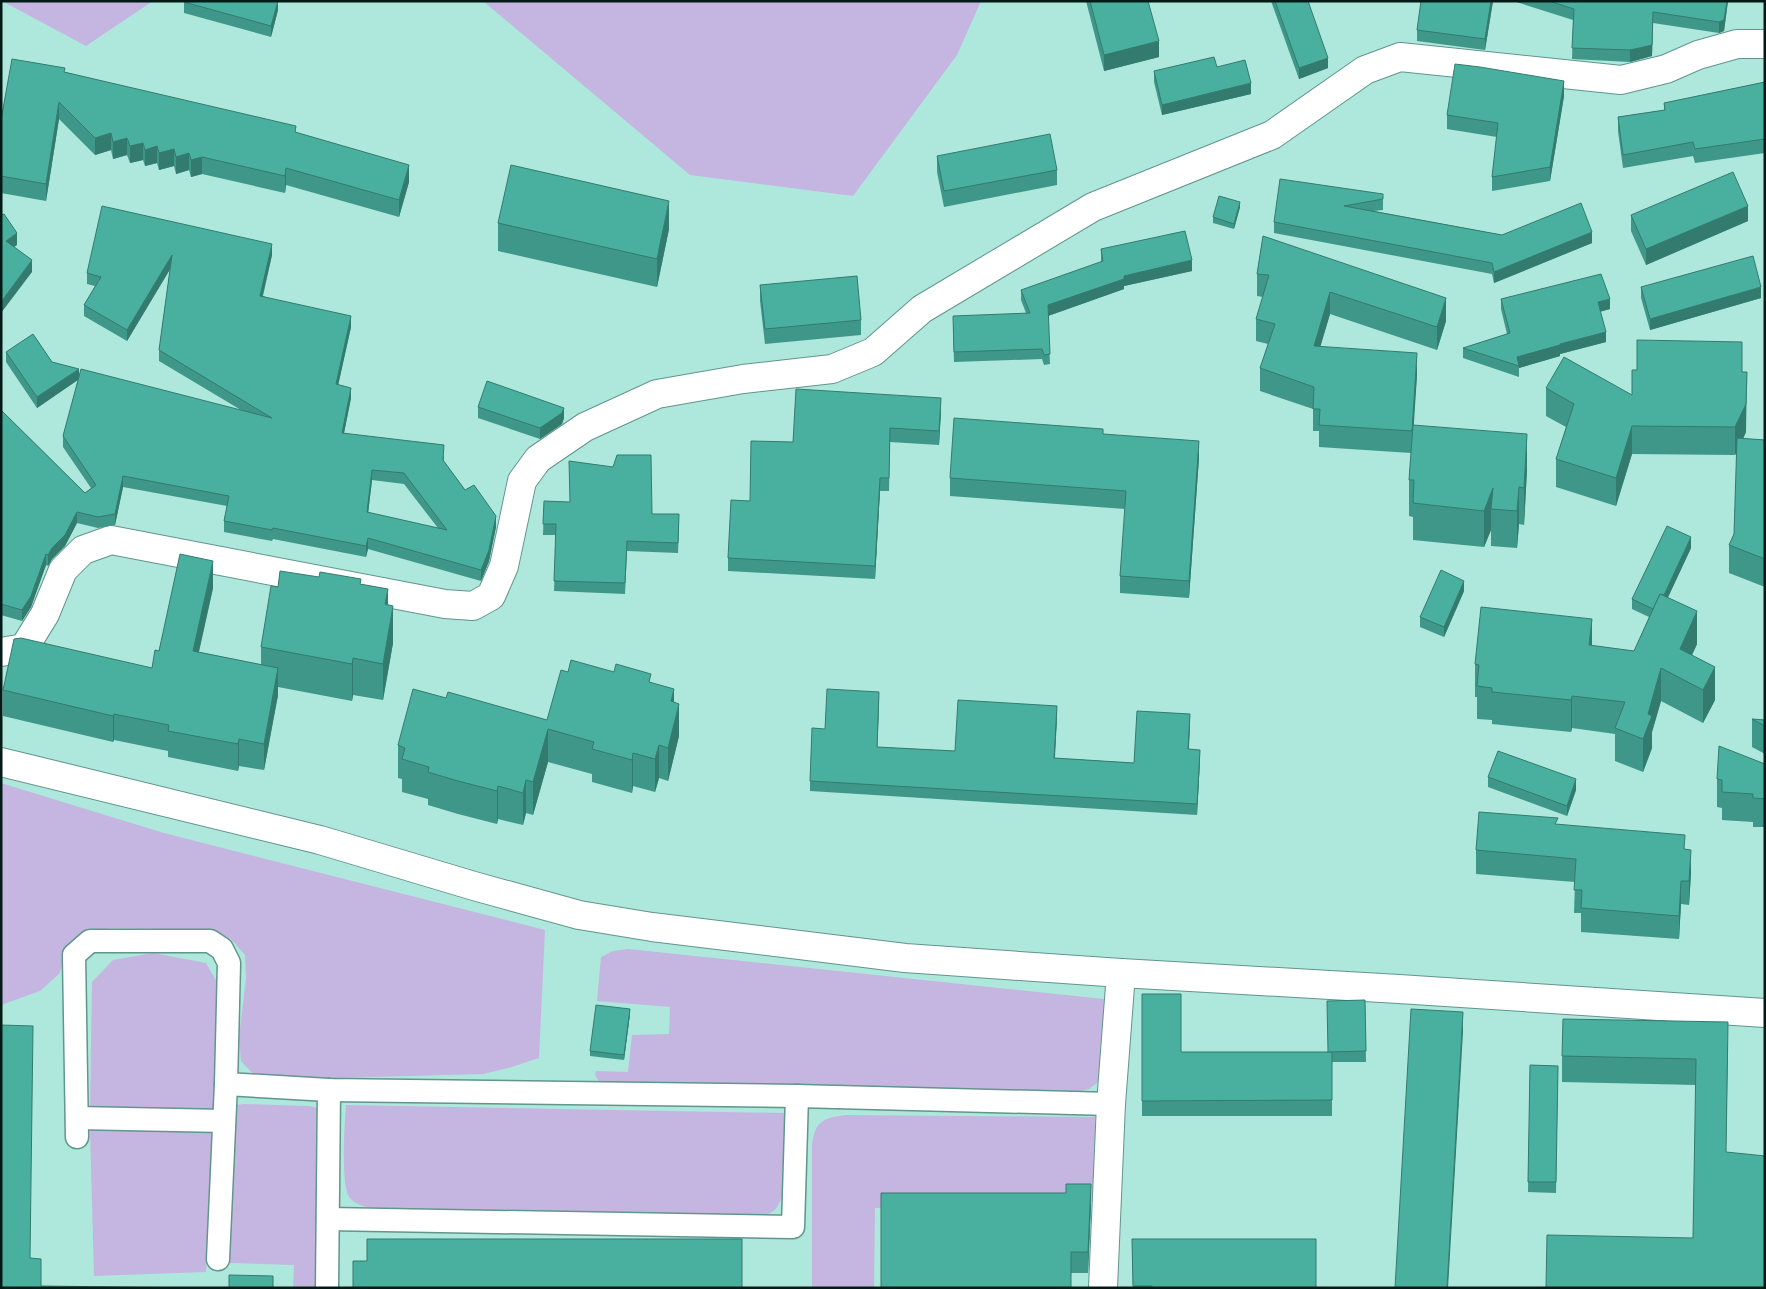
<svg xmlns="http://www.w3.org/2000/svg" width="1766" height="1289" font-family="Commissioner,sans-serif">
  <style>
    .green { fill: #c5b6e1 }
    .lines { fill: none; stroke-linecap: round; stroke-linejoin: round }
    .pedestrian-casing { stroke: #60968c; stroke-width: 25 }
    .minor-casing { stroke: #60968c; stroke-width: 30 }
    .secondary-casing { stroke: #60968c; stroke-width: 30 }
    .pedestrian { stroke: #fff; stroke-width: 22 }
    .minor { stroke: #fff; stroke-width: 28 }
    .secondary { stroke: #fff; stroke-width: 28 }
    .wall { fill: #3f9789; fill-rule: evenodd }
    .shaded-wall { fill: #337b6f }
    .building { fill: #49b09f; stroke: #337b6f; fill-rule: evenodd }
  </style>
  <rect width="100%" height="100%" fill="#aee7db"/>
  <g class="green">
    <path d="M2,1H153L86,46Z"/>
    <path d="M483,1H981L957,55L853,196L690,175Z"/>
    <path d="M1,783L164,833L545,930L539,1058L512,1067L483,1074L262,1080L254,1075L241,1061L239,1037L246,979L245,955L231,939L207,930L109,928L94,933L67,954L59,974L40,991L1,1005Z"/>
    <path d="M628,949L1104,999L1102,1079L1089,1089L1072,1093L600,1083L595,1075L596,1071L628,1072L632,1035L669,1034L670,1007L597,1001L601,957L613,951Z"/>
    <path d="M153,953L206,963L218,984L217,1115L90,1111L92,982L113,960Z"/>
    <path d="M244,1104L309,1106L318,1108L317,1288H293L294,1265L229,1263L233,1114L237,1105Z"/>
    <path d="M346,1105L784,1113L783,1194C777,1210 774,1214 757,1216L375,1209C366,1207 356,1205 350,1198C340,1187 345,1122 346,1105Z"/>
    <path d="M846,1115L1095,1117V1201H1062V1210L875,1208L874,1288H812V1145C815,1121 823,1118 846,1115Z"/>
    <path d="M90,1129L214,1131L213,1184L206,1272L94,1276Z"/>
  </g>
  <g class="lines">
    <defs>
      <g id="pedestrian">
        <path d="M77,1118L224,1121"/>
        <path d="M77,1137L74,955L90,941H210L222,949L229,963L226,1084L329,1090L797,1096L1111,1104"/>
        <path d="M328,1219L793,1227L797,1096"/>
        <path d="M218,1259L226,1084"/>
        <path d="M327,1288L329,1090"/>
      </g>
      <g id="minor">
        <path d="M1,652L24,648L45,614L63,570L83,550L111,540L445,604L473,606L491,596L504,566L522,481L538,459L585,427L657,394L743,379L832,369L873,352L922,309L1093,207L1272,135L1365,70L1400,57L1621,80L1666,69L1698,55L1737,44H1765"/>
        <path d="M1103,1288L1111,1104L1121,973"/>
      </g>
      <path id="secondary" d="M1,762L320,840L474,886L579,915L652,927L905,958L1121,973L1399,989L1765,1013"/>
    </defs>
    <use href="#pedestrian" class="pedestrian-casing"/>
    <use href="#minor" class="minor-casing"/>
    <use href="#secondary" class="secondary-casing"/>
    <use href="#pedestrian" class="pedestrian"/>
    <use href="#minor" class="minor"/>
    <use href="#secondary" class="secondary"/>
  </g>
  <g class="wall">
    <path d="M278,1V10L271,37L184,13V2Z"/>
    <path d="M1086,1H1148L1159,57L1104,71Z"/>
    <path d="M1271,1H1308L1328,68L1299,79Z"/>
    <path d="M1421,1H1493L1485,50L1417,41V30Z"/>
    <path d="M1513,1H1728L1724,31L1719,33L1653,23L1652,56L1630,62L1572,59L1573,20Z"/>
    <path d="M1217,67L1251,94L1162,115L1154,82V71Z"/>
    <path d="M65,72L296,132L409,182L399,217L286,185L285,193L202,174L191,177L189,170L176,174L174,166L159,170L157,163L145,166L143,160L130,163L127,155L113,159L111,150L95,155L59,119L46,201L1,193V120Z"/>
    <path d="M1765,82V153L1695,163L1693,156L1623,168L1618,131V117L1664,110V103Z"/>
    <path d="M1564,96L1550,181L1492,191V177L1497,137L1447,129V115Z"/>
    <path d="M937,156L1057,170V185L944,207L937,172Z"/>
    <path d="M1383,194V210L1374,211L1502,235L1592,243L1494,283L1492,274L1274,233V222Z"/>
    <path d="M1240,207L1234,229L1213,223V217Z"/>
    <path d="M1631,215L1748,221L1646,265L1631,231Z"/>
    <path d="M498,223L669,229L657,287L498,251Z"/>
    <path d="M1263,236L1446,321L1437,350L1330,314L1320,347L1417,375L1413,425L1527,470L1524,525L1519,524L1517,548L1491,546V530L1484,547L1413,540V517L1409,516V480L1411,453L1319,447V431H1313V409L1260,391V368L1268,344L1256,341V319L1263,297L1257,296V274Z"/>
    <path d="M1101,249L1192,271L1124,286V289L1048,316L1050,364L1044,365L1042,359L954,362L953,326L1026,313L1021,300V290L1101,262Z"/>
    <path d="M272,255L263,296L351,327L338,385L351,398L344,433L444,456V462L465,490L496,527L489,561L481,581L368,549L366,557L273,539L272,541L224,532V521L227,506L123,487L115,525L98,528L77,523L65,546L52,559L48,566L46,565L31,607L22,621L1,615V410L85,493L91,488L63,447V436L78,380L37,408L6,362V352L52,362L79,377L241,410L159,361V350L170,269L127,341L84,316V305L95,286L87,284V273ZM372,480L404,484L438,528L368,513Z"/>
    <path d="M760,285L861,320V335L765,344L760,301Z"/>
    <path d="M1641,287L1761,298L1650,330L1641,298Z"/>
    <path d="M1501,299L1610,309L1600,312L1606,342L1560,354V356L1519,368V377L1463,358V348L1507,334L1501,309Z"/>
    <path d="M1742,372L1746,432L1743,439L1765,440V587L1729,573V545L1734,534L1737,452L1735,455L1632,454L1616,506L1556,487V459L1566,427L1546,416V388L1632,395Z"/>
    <path d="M478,407L564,418L562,424L540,439L478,418Z"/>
    <path d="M941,411L939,445L890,442L889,491H880L875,579L728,571V558L793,442Z"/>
    <path d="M1103,434L1199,458L1189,598L1120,593V576L1125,509L950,496V478Z"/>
    <path d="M544,501L652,514L679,525L678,553L627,551L625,594L554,591L556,535H543Z"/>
    <path d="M1691,548L1668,597L1697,644L1692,655L1715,700L1703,723L1661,701L1652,732V748L1643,772L1615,761V734L1572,728L1571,732L1492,724V720L1477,719V697H1475V664L1592,646L1634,651L1649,617L1632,609V599Z"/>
    <path d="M361,584L388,605L393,643L383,700L353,695L352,701L278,687V695L264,770L239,766L238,771L168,757V751L114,740L113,742L3,716V690L152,668L159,651L213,588L199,652L261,665V647L278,587Z"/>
    <path d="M1464,591L1444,637L1420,627V617Z"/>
    <path d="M568,672L651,682L674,702L679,736L668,781L659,778L655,792L633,786L632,793L592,782V774L548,762L533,815L526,813L523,825L498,819L497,824L458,814L428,805V799L402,792V779L398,778V745L446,698L547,720Z"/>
    <path d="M879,703L877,747L955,751L1057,717L1055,758L1134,763L1190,724L1189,749L1200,760L1197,815L810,791V781L825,729Z"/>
    <path d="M1752,719L1765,720V754L1752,747Z"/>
    <path d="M1765,764V827H1753V822L1722,820V808L1717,807V779Z"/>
    <path d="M1488,777L1576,790L1567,816L1488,787Z"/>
    <path d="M1558,825L1685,849L1691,873L1689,905L1681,904L1679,939L1581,932V913H1574L1575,882L1476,874V850Z"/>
    <path d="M1142,994L1181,1052H1327L1365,1000L1366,1062H1332V1116H1142Z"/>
    <path d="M630,1014L624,1060L590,1056V1051Z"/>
    <path d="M1728,1048L1726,1152L1693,1238L1696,1085L1562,1082V1056Z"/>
    <path d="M1530,1065L1558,1066L1556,1193L1528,1192Z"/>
    <path d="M1066,1193L1091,1204L1088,1273H1071Z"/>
    <path d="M1132,1239L1316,1288H1133Z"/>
  </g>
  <g class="shaded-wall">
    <path d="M278,1V10L271,37V26Z"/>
    <path d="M1491,1H1493L1485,50V39Z"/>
    <path d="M1727,1H1728L1724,31L1719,33V22Z"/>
    <path d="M1653,12L1652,56L1630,62V50Z"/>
    <path d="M1159,41V57L1104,71V55Z"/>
    <path d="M1328,58V68L1299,79V68Z"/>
    <path d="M1564,81V96L1550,181V167Z"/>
    <path d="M1251,83V94L1162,115V105Z"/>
    <path d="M59,102V119L46,201V184Z"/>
    <path d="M111,133V150L95,155V138Z"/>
    <path d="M127,138V155L113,159V142Z"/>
    <path d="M143,143V160L130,163V146Z"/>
    <path d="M157,146V163L145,166V150Z"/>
    <path d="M174,149V166L159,170V153Z"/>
    <path d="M189,153V170L176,174V157Z"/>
    <path d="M202,157V174L191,177V160Z"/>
    <path d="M409,165V182L399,217V200Z"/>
    <path d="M286,168V185L285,193V176Z"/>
    <path d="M669,201V229L657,287V259Z"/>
    <path d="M1240,202V207L1234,229V224Z"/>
    <path d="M1748,206V221L1646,265V249Z"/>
    <path d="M1592,232V243L1494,283V272Z"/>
    <path d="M17,233V245L6,253V241Z"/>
    <path d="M272,244V255L260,306V296Z"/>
    <path d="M172,255V266L127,341V330Z"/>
    <path d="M32,260V272L1,313V302Z"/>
    <path d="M1192,260V271L1124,286V289L1048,316V305L1124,276Z"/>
    <path d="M1761,287V298L1650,330V319Z"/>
    <path d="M1330,292V314L1314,368V346Z"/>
    <path d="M1446,298V321L1437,350V327Z"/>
    <path d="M1610,299V309L1598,312V302Z"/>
    <path d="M351,316V327L336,395V384Z"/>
    <path d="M1606,332V342L1560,354V356L1519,368L1517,357L1560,344Z"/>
    <path d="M1417,353V375L1412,453V431Z"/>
    <path d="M79,369V379L37,408V397Z"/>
    <path d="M1747,372L1746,432L1735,455V427Z"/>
    <path d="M351,388V398L342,443V433Z"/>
    <path d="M941,398V411L939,445V431Z"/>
    <path d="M564,408V418L562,424L540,439V428Z"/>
    <path d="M1632,426V454L1616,506V478Z"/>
    <path d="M1527,434V470L1524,525V488Z"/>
    <path d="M1199,441V458L1189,598V581Z"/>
    <path d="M372,470V480L367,523V512Z"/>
    <path d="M123,476V487L115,525V514Z"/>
    <path d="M880,478V491L875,579V566Z"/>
    <path d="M1519,487V524L1517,548V511Z"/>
    <path d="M1493,488L1491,509V530L1484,547V511Z"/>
    <path d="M77,512V523L65,546L52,559L48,566V555Z"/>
    <path d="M496,516V527L489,561L481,581V570Z"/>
    <path d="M1691,537V548L1657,621V611Z"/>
    <path d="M368,538V549L366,557V546Z"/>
    <path d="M46,554V565L31,607L22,621V610Z"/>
    <path d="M213,561V588L193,677V651Z"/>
    <path d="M1464,581V591L1444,637V627Z"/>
    <path d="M388,589V626L385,604Z"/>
    <path d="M393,606V643L383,700V664Z"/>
    <path d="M1697,611V644L1681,679L1680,649Z"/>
    <path d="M1592,619V651L1589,645Z"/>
    <path d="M353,658V695L352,701V664Z"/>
    <path d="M1715,667V700L1703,723V690Z"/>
    <path d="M278,668V695L264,770V744Z"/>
    <path d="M1661,668V701L1652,732V748L1643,772V739L1648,714Z"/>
    <path d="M674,689V721L671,701Z"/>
    <path d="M879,692V703L877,757V747Z"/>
    <path d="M1572,696V728L1571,732V700Z"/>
    <path d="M679,704V736L668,781V748Z"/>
    <path d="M1057,706V717L1054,769V758Z"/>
    <path d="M114,714V740L113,742V716Z"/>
    <path d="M1190,714V724L1188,759V749Z"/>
    <path d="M548,729V762L533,815V782Z"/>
    <path d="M239,739V766L238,771V744Z"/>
    <path d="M659,745V778L655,792V759Z"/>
    <path d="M1200,750V760L1197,815V804Z"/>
    <path d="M633,753V786L632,793V760Z"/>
    <path d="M1576,779V790L1567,816V806Z"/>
    <path d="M526,780V813L523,825V793Z"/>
    <path d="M498,786V819L497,824V791Z"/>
    <path d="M1691,850V873L1689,905V881Z"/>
    <path d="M1681,881V904L1679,939V916Z"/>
    <path d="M630,1009V1014L624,1060V1055Z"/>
    <path d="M1463,1012V1032L1448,1288H1447Z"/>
    <path d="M1091,1184V1204L1088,1273V1252Z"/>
  </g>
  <g class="building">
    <path d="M185,1H278L271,26L184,2Z"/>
    <path d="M1090,1H1148L1159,41L1104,55Z"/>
    <path d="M1275,1H1308L1328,58L1299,68Z"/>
    <path d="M1421,1H1491L1485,39L1417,30Z"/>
    <path d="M1549,1H1727L1724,20L1719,22L1653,12L1652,45L1630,50L1572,48L1574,9Z"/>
    <path d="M1214,57L1217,67L1245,60L1251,83L1162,105L1154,71Z"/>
    <path d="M12,59L65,68L64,72L296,126L295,132L409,165L399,200L286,168L285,176L202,157L191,160L189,153L176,157L174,149L159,153L157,146L145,150L143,143L130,146L127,138L113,142L111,133L95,138L59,102L46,184L1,176V120Z"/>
    <path d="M1455,64L1480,67L1564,81L1550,167L1492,177L1498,123L1447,115Z"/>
    <path d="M1765,82V139L1695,149L1693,142L1623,155L1618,117L1665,110L1664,103Z"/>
    <path d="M1050,134L1057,170L944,191L937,156Z"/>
    <path d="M511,165L669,201L657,259L498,223Z"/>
    <path d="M1733,172L1748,206L1646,249L1631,215Z"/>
    <path d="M1280,179L1383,194V199L1344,206L1502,235L1581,203L1592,232L1494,272L1492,263L1274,222Z"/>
    <path d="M1219,196L1240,202L1234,224L1213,217Z"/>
    <path d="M102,206L272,244L260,296L351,316L336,384L351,388L342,433L444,445L443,460L465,490L474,485L496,516L489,550L481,570L368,538L366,546L273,528L272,530L224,521L229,496L123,476L115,514L98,517L77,512L65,535L52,548L48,555L46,554L31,596L22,610L1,604V410L85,493L96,485L63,436L81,369L272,418L159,350L172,255L127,330L84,305L101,277L87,273ZM372,470L404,473L447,530L367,512Z"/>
    <path d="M4,214L17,233L6,241L32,260L1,302V215Z"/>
    <path d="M1185,231L1192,260L1124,276V279L1048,305L1050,354L1044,355L1042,349L954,352L953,316L1030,313L1021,290L1103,261L1101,249Z"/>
    <path d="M1263,236L1446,298L1437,327L1330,292L1314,346L1417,353L1412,431L1319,425L1320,409H1313L1314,387L1260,368L1275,324L1256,319L1269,275L1257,274Z"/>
    <path d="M1753,256L1761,287L1650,319L1641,287Z"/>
    <path d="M1601,274L1610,299L1598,302L1606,332L1560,344V345L1517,357L1519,366L1463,348L1510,333L1501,299Z"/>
    <path d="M857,276L861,320L765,329L760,285Z"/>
    <path d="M33,334L52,362L79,369L37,397L6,352Z"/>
    <path d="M1637,340L1742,342V372H1747L1746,404L1735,427L1632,426L1616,478L1556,459L1574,404L1546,388L1564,357L1632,395V370H1637Z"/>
    <path d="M487,381L564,408L562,413L540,428L478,407Z"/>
    <path d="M796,389L941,398L939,431L890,428L889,478H880L875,566L728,558L731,500L750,501L751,441L793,442Z"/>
    <path d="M954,418L1103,429V434L1199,441L1189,581L1120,576L1126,491L950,478Z"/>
    <path d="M1413,425L1527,434L1524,488L1519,487L1517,511L1491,509L1493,488L1484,511L1413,503L1414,480H1409Z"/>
    <path d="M1737,438L1765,440V559L1729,545L1734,534Z"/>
    <path d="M617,455H651L652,514H679L678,543L627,541L625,583L554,581L556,524H543L544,501L570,502L569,461L613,467Z"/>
    <path d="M1667,526L1691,537L1664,595L1660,594L1653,609L1632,599Z"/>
    <path d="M180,554L213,561L193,651L278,668L264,744L239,739L238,744L168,731L169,725L114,714L113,716L3,690L14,639L21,638L152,668L155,650L159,651Z"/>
    <path d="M1441,570L1464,581L1444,627L1420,617Z"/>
    <path d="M280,571L319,577L320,572L361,579L360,584L388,589L385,604L393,606L383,664L353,658L352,664L261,647L271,586L278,587Z"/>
    <path d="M1660,594L1697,611L1680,649L1715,667L1703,690L1661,668L1648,714L1652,716L1643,739L1615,728L1625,702L1572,696L1571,700L1492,692V688L1477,686L1479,665L1475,664L1481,607L1592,619L1589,645L1634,651Z"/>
    <path d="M571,660L614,672L616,664L651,674L649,682L674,689L671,701L679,704L668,748L659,745L655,759L633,753L632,760L592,749L594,742L548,729L533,782L526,780L523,793L498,786L497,791L458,781L428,772L429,767L402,759L405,748L398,745L413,689L446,698L448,692L547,720L561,670L568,672Z"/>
    <path d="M827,689L879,692L877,747L955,751L958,700L1057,706L1054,758L1134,763L1137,711L1190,714L1188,749L1200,750L1197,804L810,781L812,728L825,729Z"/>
    <path d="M1752,719L1765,720V726Z"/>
    <path d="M1719,746L1765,764V799L1753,798V794L1722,792V780L1717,779Z"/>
    <path d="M1498,751L1576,779L1567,806L1488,777Z"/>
    <path d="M1479,812L1558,818L1555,824L1685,835L1684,849L1691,850L1689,881H1681L1679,916L1581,908L1582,890H1574L1576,859L1476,850Z"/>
    <path d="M1142,994H1181V1052H1332V1100L1142,1101Z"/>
    <path d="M1365,1000L1366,1051L1328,1052L1327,1001Z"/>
    <path d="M596,1005L630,1009L624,1055L590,1051Z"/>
    <path d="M1411,1009L1463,1012L1447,1288H1395Z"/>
    <path d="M1563,1019L1728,1022L1726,1152L1765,1156V1288H1546L1547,1235L1693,1238L1696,1059L1562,1056Z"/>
    <path d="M1,1025L33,1026L30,1258L41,1259V1286L198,1288H1Z"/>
    <path d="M1530,1065L1558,1066L1556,1182H1528Z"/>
    <path d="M1066,1184H1091L1088,1252H1071V1288H881V1193H1066Z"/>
    <path d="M367,1239H742V1288H353V1261H367Z"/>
    <path d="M1132,1239H1316V1288H1152V1286H1133Z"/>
    <path d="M229,1275L273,1276V1288H229Z"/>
  </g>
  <rect width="1766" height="1289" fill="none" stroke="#041a16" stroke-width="5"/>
</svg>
